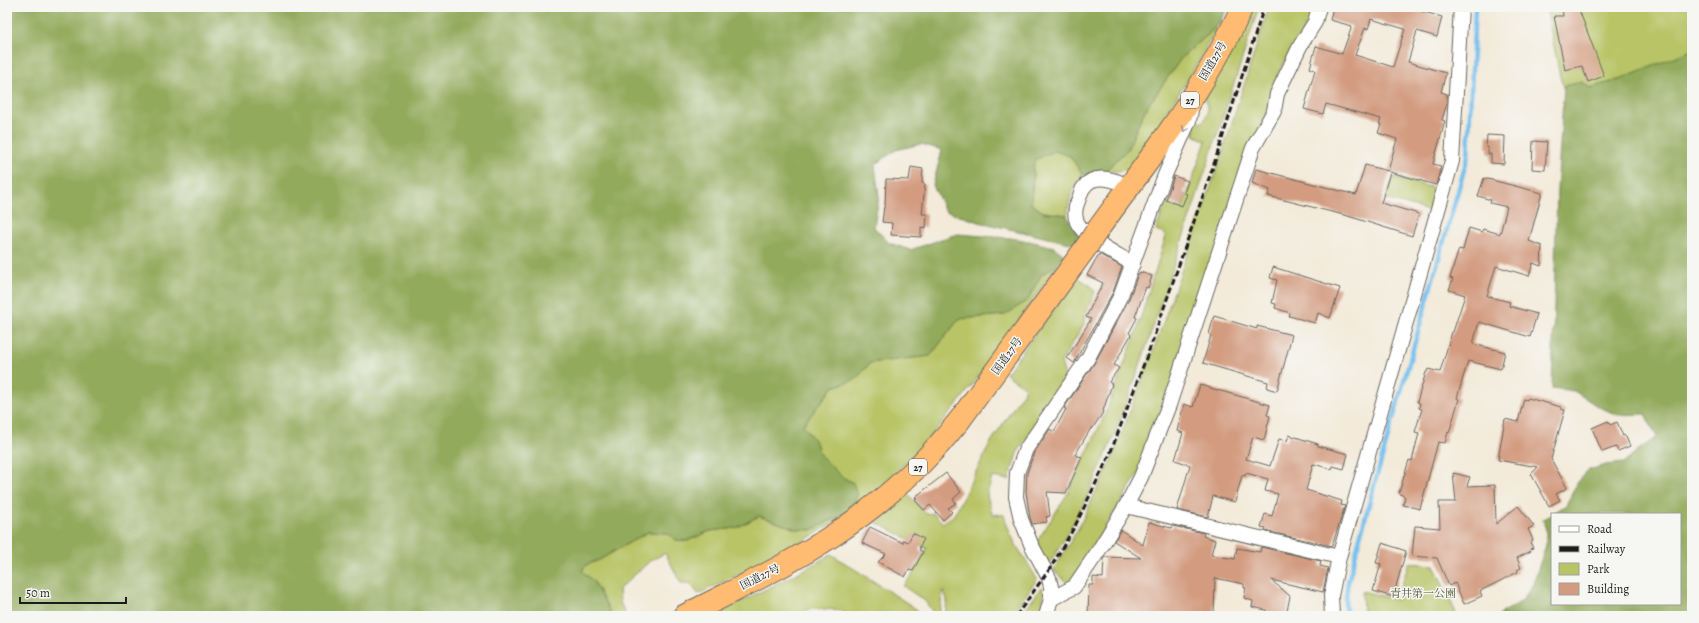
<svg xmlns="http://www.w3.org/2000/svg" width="1699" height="623" font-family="Alegreya,'Noto Serif JP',serif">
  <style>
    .green { fill: #b8c466; stroke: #6a7041 }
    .forest { fill: #92aa5b; stroke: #57633c }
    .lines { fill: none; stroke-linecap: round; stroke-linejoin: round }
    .stream { stroke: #76c1ef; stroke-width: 4.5 }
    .building { fill: #d39c81; fill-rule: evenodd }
    .minor-casing { stroke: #67645e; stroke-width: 16 }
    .trunk-casing { stroke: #67645e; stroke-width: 24 }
    .minor { stroke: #fff; stroke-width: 14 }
    .trunk { stroke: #ffbb71; stroke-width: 22 }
    .rail { stroke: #1c1c1c; stroke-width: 3; stroke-dasharray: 6 3; stroke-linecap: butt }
    .trunk-bridge-casing { stroke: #67645e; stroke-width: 24; stroke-linecap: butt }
    .trunk-bridge { stroke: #ffbb71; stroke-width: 22 }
    .oneway { stroke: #999 }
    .labels { text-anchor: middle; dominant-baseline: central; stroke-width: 3; stroke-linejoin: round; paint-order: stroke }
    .shield { fill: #f6f6f2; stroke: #5d5d5c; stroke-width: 1 }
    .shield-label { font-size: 10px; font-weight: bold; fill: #1c1c1c }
    .street-label { font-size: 11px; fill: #1c1c1c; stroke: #f6f6f2 }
    .park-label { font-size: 11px; fill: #535736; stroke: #f6f6f2 }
  </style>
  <rect width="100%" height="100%" fill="#f6f6f2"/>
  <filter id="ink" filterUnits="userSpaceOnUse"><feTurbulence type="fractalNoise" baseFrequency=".025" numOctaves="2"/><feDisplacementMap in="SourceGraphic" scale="8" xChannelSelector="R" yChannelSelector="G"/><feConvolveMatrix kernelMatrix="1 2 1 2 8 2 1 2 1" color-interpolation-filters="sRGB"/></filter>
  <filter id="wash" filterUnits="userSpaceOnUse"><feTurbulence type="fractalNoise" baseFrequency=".012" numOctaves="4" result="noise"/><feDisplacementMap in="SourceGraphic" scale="16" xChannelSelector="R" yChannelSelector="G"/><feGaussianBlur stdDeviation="0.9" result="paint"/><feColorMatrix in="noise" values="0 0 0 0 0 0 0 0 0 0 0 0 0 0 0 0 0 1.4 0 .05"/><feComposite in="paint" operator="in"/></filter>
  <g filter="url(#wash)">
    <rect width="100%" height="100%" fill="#f3ead9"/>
    <g class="green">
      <path d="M1250,7H1259C1227,105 1195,203 1162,300C1132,390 1101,484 1049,564L1036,543L1068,493L1106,412L1136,333L1166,236L1164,233L1156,230L1165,204L1182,208L1206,141L1194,135V125L1204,121L1208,112L1205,96Z"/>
      <path d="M1269,7H1313L1310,19L1278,73L1267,116L1138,474L1072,581L1067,582L1056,573L1054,569L1079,527L1113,456L1155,346L1219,163Z"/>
      <path d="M1546,7H1692V50L1622,79L1590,88L1582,82L1564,86L1561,81Z"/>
      <path d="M1223,17L1188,80L1164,115L1161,123L1129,170L1104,172L1127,150L1145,110L1182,57L1211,32Z"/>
      <path d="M1055,151L1070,156L1083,175C1073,183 1069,202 1067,215L1043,212L1031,204L1034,160Z"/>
      <path d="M1393,177L1438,189L1432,212L1386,199Z"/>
      <path d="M1058,264C995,352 938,447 849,512C803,545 749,569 698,594L690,583H681L665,553L650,561L619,589L620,602L626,616H612L594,582L582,571L586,565L599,560L648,532L667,533L676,540L687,541L710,531L736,528L759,516L796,529L812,530L849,512L853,483L842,477L820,455L816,443L803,425L833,387L855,380L870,363L930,356L959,319L1005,315L1028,300L1041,275Z"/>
      <path d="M1077,277L1091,286L1095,292L1084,317V324L1061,362L1066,380L1017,453L1009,480L992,477L987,495L992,514L1004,515C1011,542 1024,556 1037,579L1011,616H945L947,599L943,591L939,616H935L925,601L903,586L913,574L927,548L871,520L905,491L926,514L933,513L943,523L954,515L991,442L1026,388L1006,374Z"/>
      <path d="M831,554L904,601L916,609L921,616H850C835,606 805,607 791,616H713C753,595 793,577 831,554Z"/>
      <path d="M1409,563L1434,565L1456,613L1453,616H1363L1362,591L1397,600Z"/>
      <path d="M1042,587C1047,600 1040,604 1038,616H1020Z"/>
    </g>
    <g class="forest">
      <path d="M7,7H1228L1223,17L1211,32L1182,57L1145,110L1127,150L1104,172L1083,175L1070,156L1055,151L1034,160L1031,204L1043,212L1067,215L1071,224L1079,236L1074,244L979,222L945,211L933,185L942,150L921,144L896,150L875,165L879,197L874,227L889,243L910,250L957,234L1010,238L1029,241L1054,247L1064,255L1058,264L1041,275L1028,300L1005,315L959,319L930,356L870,363L855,380L833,387L803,425L816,443L820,455L842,477L853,483L858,495L849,511L812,530L796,529L759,516L736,528L710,531L687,541L676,540L667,533L648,532L599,560L586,565L582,571L594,582L612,616H7Z"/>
      <path d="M1692,50V616H1497L1522,601L1533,584L1546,545V530L1543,520L1552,514V604H1680V514H1552L1566,505L1578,482L1589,470L1606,465L1623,463L1637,451L1657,437L1645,414L1618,415L1599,407L1574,391L1552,388L1557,190L1564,86L1581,82L1590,88L1622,79Z"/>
    </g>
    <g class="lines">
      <path class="stream" d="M1347,616L1345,605L1348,582L1372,493L1468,156L1475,7"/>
    </g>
    <g id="blocks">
      <g class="building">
        <path d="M1333,7H1418L1417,10L1442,17L1437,37L1417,31L1408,62L1446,73L1441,92L1447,94V103L1442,120L1445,121L1433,164L1441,166L1436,185L1390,172L1381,203L1419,214L1412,236L1348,216L1268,196L1270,190L1252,183L1256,169L1356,195L1365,165L1388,171L1397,139L1378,133L1381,124H1379L1381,119L1326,104L1323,114L1304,109L1315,70L1310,68L1316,46L1342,54L1352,26L1330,20ZM1371,19L1405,29L1393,67L1355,55L1365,28L1368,29Z"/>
        <path d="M1562,7H1578L1604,76L1588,82L1582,66L1565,70L1554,16H1563Z"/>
        <path d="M1487,135L1505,136L1504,164L1491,163V154H1488V147L1486,148Z"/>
        <path d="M1533,141L1547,142L1545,170L1532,169Z"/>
        <path d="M911,167L923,169L922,183L925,184L922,214H927L926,228L921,227V237L891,235L892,223L882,222L884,207H885L886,179L909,180Z"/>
        <path d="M1174,176L1188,181L1184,193L1187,194L1182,206L1166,200Z"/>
        <path d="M1484,178L1542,193L1529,241L1542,246L1541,266L1533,263L1529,276L1496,266L1487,296L1510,302L1509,306L1537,314L1530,337L1479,322L1473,344L1505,352L1501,369L1468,361L1457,398L1459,399L1449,433L1448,432L1445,443L1438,442L1420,509L1403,505L1405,497L1399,493L1409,460L1412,461L1419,433L1415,432L1422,409L1419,408L1420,403L1417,402L1426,372H1427L1428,369L1440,372L1452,332H1453L1465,295L1449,290L1453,279L1450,278L1459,249L1463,250L1469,228L1482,232L1483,229L1500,234L1507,207L1490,203L1491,200L1478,196Z"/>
        <path d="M1099,254L1122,267L1113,292L1074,363L1067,358L1091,319L1086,317L1103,283L1087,275Z"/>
        <path d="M1273,267L1340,288L1330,318L1318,313L1315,323L1289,316L1290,313L1275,308L1276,304L1272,303L1277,280L1270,278Z"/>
        <path d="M1140,272L1152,276L1148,288L1146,287L1135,317L1137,318L1129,333L1131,335L1114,365L1119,368L1109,382L1112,384L1102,414L1092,429L1091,428L1075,455L1082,457L1066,493L1047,492L1050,516L1046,517L1047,522L1032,524L1030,518L1026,492L1027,473L1034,453L1050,429L1054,432L1066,409L1064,408L1095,362L1129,299L1138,274H1139Z"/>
        <path d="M1214,316L1257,329V326L1292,335L1277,391L1267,388L1268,382L1203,363L1211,335L1209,334Z"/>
        <path d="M1200,385L1270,405L1267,415L1270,416L1264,440L1253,437L1246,459L1270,466L1279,439L1287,441L1289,435L1318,444V446L1348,454L1344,469L1333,466L1332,469L1313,464L1306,490L1342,501L1341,505L1345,506L1332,546L1265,531L1266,528L1261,527L1265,514L1272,516L1278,494L1265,491L1268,479L1246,473L1245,476L1242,475L1235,502L1213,496L1208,517L1177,510L1190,465L1175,460L1183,433L1177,431L1184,404L1193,407Z"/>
        <path d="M1528,398L1561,407V409L1565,410L1551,459L1567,488L1556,494L1560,500L1549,506L1531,474L1538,467L1498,460L1505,419L1518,422L1524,399L1527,400Z"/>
        <path d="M1608,421L1610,425L1617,422L1623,436L1625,435L1630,446L1618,451L1616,447L1602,452L1592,428Z"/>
        <path d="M946,473L961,492L953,499L956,503L948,508L952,512L943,520L930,505L924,510L915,500L917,499L915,497Z"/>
        <path d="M1453,473L1470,477L1467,486L1495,485L1496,524L1518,506L1534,526L1528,529L1533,540L1530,542L1533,548L1530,549L1531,551L1517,558L1521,568L1517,570L1518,572L1480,591L1482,596L1464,604L1455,583L1449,586L1437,558L1412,556L1415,526L1440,528L1439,502H1456Z"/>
        <path d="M1149,522L1167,527L1172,528L1173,526L1204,533L1203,536L1215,540L1211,555L1235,559L1237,548L1260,552L1261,547L1321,561L1320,566L1328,568L1323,592L1271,580L1290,596L1286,616H1277L1265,614L1266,610L1252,607L1253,601L1244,598L1246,588H1244V584L1215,578L1214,616H1088L1089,585H1093V577L1103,578L1104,557L1141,558L1114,541L1121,530L1143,545Z"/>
        <path d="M870,527L903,543L904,540L908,542L913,533L924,539L919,548H921L919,550L923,552L913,571L909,570L905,577L878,562L886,554L862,543Z"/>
        <path d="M1382,543L1406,551L1393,597L1373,591L1381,564L1376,563Z"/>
      </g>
    </g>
  </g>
  <g filter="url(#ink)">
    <use href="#blocks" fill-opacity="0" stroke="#67645e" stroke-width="1"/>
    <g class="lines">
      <defs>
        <g id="minor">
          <path d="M1129,187C1117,180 1094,172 1084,187C1081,190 1080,197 1078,201C1075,208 1074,215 1077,222C1085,239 1117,254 1133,264"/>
          <path d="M1126,506L1339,557"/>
          <path d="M1051,599L1074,587L1099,550L1126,506L1141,477L1169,405L1253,148L1274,111L1277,94L1300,46L1315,22L1319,7"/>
          <path d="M1046,616L1051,599V587L1049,578L1031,544L1021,519L1016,497L1017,473L1026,449L1088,358L1121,295L1165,175L1189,121L1191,110"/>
          <path d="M1332,616L1331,596L1339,557L1452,161L1461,7"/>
        </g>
        <g id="trunk">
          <path d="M1096,232C1148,160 1206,89 1242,7"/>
          <path d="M684,616C732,591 783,568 829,538C879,506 922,467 959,421L1087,246"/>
        </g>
      </defs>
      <use href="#minor" class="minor-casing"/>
      <use href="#trunk" class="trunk-casing"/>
      <use href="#minor" class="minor"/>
      <use href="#trunk" class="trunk"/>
      <path class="rail" d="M1016,616L1051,567L1075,526L1110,454L1151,345L1215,161L1264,7"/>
      <defs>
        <path id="trunk-bridge" d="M1087,246L1096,232"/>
      </defs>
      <use href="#trunk-bridge" class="trunk-bridge-casing"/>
      <use href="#trunk-bridge" class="trunk-bridge"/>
    </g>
    <defs><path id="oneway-chevron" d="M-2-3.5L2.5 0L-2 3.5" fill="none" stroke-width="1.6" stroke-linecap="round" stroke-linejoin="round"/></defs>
    <use class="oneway" href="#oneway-chevron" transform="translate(1185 129) rotate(114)"/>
  </g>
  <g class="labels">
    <g class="shield">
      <rect x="1181" y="92" width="18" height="16" rx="3"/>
      <rect x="909" y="459" width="18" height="16" rx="3"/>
    </g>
    <g class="shield-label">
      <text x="1190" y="100">27</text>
      <text x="918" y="467">27</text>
    </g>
    <g class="street-label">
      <text transform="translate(1213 61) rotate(-60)">国道27号</text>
      <text transform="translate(1007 356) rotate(-54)">国道27号</text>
      <text transform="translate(760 577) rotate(-27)">国道27号</text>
    </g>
    <g class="park-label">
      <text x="1423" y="593">青井第一公園</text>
    </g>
  </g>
  <rect width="1699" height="623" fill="none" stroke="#f6f6f2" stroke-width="24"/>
  <rect x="1551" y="513" width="130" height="92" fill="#f6f6f2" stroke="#9f9f9c"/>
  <rect x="1559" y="526" width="20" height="6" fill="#ffffff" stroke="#9f9f9c"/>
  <text x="1587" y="533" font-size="12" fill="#1c1c1c">Road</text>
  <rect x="1559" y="546" width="20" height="6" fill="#1c1c1c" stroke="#9f9f9c"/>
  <text x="1587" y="553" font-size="12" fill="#1c1c1c">Railway</text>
  <rect x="1559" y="563" width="20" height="12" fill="#b8c466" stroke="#9f9f9c"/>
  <text x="1587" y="573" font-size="12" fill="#1c1c1c">Park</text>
  <rect x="1559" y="583" width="20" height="12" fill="#d39c81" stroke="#9f9f9c"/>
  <text x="1587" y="593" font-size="12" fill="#1c1c1c">Building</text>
  <path d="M20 597v6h106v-6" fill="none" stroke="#1c1c1c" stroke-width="2"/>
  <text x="26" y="597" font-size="12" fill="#1c1c1c" stroke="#f6f6f2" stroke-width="3" paint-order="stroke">50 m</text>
</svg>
